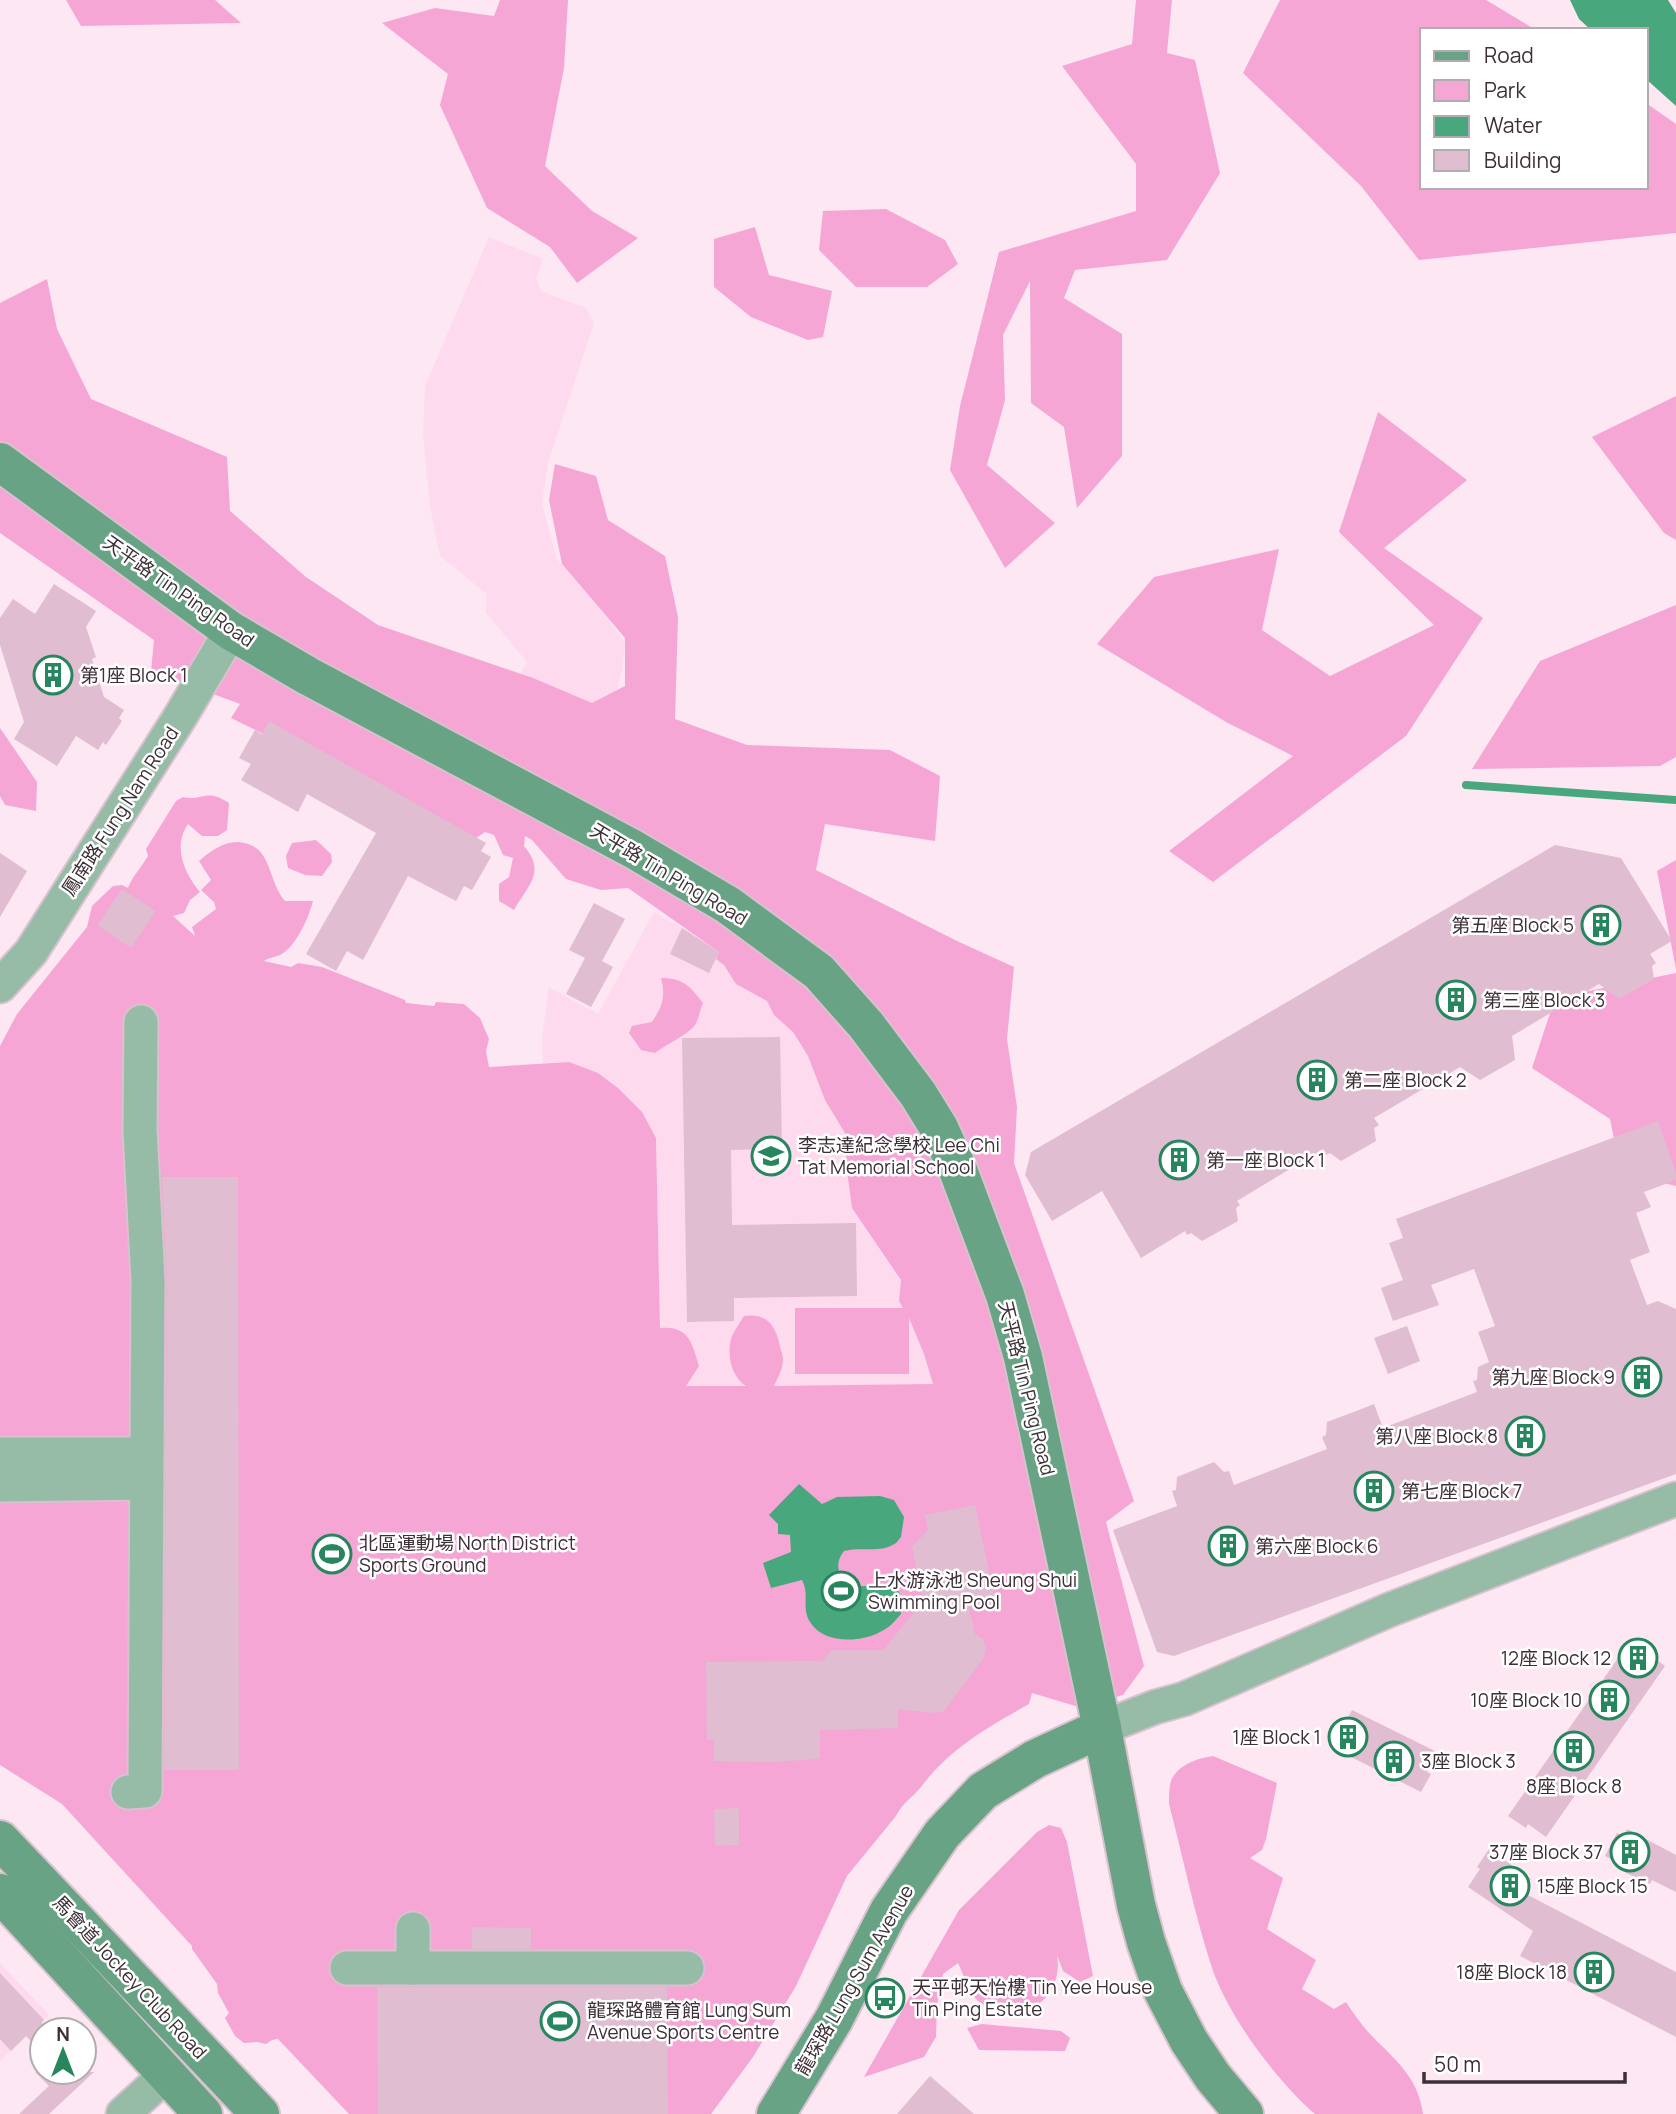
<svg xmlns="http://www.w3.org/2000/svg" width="1676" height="2114" font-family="Manrope,'Noto Sans SC',sans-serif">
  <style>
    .built { fill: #fedaee }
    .green { fill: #f5a6d5 }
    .water { fill: #48a77c }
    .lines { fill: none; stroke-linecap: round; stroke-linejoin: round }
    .stream { stroke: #48a77c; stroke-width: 8 }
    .building { fill: #e0bdd1 }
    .street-casing { stroke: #d7c2cd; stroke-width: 37 }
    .secondary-casing { stroke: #d7c2cd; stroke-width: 42 }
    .street { stroke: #96bca7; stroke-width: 33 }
    .secondary { stroke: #69a385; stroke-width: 38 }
    .labels { text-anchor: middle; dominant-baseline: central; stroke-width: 5; stroke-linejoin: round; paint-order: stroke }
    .street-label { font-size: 19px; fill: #3d2f37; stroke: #fff }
    .poi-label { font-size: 19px; fill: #3d2f37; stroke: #fff; text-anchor: start }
  </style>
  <rect width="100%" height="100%" fill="#fde7f3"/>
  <g class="built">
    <path d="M489,237L543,259L536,278L541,291L586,308L594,323L548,463L542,504L557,559L608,619L625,643L622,670L611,712L515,682L527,662L486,613L487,594L440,556L430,506L423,435L425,386Z"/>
    <path d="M654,912L706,941L755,978L795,1019L984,1385L661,1387L656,1138L569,1062L543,1063L542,1037L549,987L598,1014Z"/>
    <path d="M0,1963L49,2015L0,2061Z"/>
  </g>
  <g class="green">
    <path d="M66,0H215L241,23L81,26Z"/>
    <path d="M500,0H568L564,68L545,166L592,211L638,238L577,283L550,247L487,208L440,105L448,74L382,23L435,8L494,16Z"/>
    <path d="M1136,0H1172L1167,53L1195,60L1220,173L1167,260L1075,270L1064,298L1122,334V456L1077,508L1064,427L1031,403L1030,281L1003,335L1005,400L987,465L1055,523L1005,568L950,470L960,406L999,252L1136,211V164L1062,66L1132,44Z"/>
    <path d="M1280,0H1486L1536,30H1422V187H1646V103L1676,124V233L1419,260L1361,186L1243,73Z"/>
    <path d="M886,209L945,240L958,264L927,287H856L819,250L823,211Z"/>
    <path d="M755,227L769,275L832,291L823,337L808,340L751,317L714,287V239Z"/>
    <path d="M47,279L57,329L91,399L227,457L230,511L306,577L378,625L533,678L592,703L625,686V638L562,564L549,500L555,464L596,476L608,520L665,556L678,617L675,719L747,745L890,750L940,776L935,841L825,824L816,870L957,941L1014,967L1007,1039L1017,1107L1014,1163L1134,1501L1106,1522L1144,1666L1123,1695L1082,1708L1032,1693L1029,1704C988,1727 949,1749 921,1787C913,1797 902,1803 896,1816L847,1876L796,1986L753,2057L711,2114H349L278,2039L272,2040L266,2044L257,2042L244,2043L235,2036L225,2018L229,2013L218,1993L217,1984L192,1949V1946L62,1804L0,1765V1046L17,1014L87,927L92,906L113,886L122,885L128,888C133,875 141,868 148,856L146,849L176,801L183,797C203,802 205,787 229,803L227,830L218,836H202L188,824C172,847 185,874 200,892L190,900L184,913L173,916L195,936L192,927L216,909L214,902L201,890L211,880L199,861C211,851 222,842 238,842C273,844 267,881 285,901H313C309,917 296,947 280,955C275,957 268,958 264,961L291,967L298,963L322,967L405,1000L406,1003L434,1006L436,1002L464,1004L480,1018L489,1039L486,1051L489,1067L569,1062L598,1073L618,1088L642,1112L656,1138L660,1328C688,1325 692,1342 699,1366L686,1386H746C731,1377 726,1353 732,1336C735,1329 740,1323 744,1316C764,1313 774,1322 779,1342C780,1348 783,1354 783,1359C783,1369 778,1377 774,1386L933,1384L924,1354L909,1318V1374H795V1308H903L899,1301L901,1280L852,1208L846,1163L845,1133L825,1100L808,1056L793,1032L774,1015L767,1001L736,984L724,965L716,959L719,952L628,888L601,890L566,879L532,840L525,836L524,846C546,872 529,884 514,910L499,901V884L509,877L513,858L503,855L494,835L485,832L476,838L231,718L240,704L151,671L154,640L0,533V303Z"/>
    <path d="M1676,396V540L1664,533L1592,437Z"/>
    <path d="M1378,412L1467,480L1384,548L1483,618L1406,736L1213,882L1169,851L1293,756L1226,722L1097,644L1154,577L1279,549L1262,630L1330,676L1434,625L1339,532Z"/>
    <path d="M1676,605V757L1660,766L1472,769L1540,661Z"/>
    <path d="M0,728L37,782L36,811L5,805L0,796Z"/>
    <path d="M316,840L331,854L332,862L322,876L305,875L288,868L286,856L292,843Z"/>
    <path d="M1676,860V969L1657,871Z"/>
    <path d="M1676,973V1186L1621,1173L1610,1119L1532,1068L1555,998Z"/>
    <path d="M661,978C683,978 690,986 703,1003C700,1009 699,1019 695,1025C689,1034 665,1045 655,1053L641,1050L629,1033L632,1026L652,1022C662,1007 666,997 661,978Z"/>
    <path d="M1213,1756L1277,1783L1266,1839L1262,1850L1250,1858L1283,1878L1267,1929L1316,1960L1302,1989L1334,2009L1346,2002C1353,2013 1361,2024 1369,2033C1394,2059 1418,2076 1423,2114H1315C1276,2080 1227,2015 1211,1965C1194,1912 1183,1857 1169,1804C1169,1797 1169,1787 1171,1781C1177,1765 1198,1758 1213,1756Z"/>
    <path d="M1049,1825L1061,1828L1067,1842L1093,1976L1080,1982L1063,1971L1057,1955C1065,2001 1015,2032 978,2001C967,1991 964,1975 958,1963L943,1974L937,2005L936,2037L924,2057L864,2077L959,1910L1037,1832Z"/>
    <path d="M982,2024L1061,2031L1070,2038L1065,2051L979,2050L967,2028Z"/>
  </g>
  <g class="water">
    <path d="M1570,0H1668L1676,13V106L1646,79V30H1591L1579,19Z"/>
    <path d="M799,1484L822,1504L837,1497L880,1496L894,1500L904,1517L901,1537L896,1543C880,1554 862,1546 844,1551C839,1557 837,1564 839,1571C849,1610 908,1554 901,1614C895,1621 889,1628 880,1632C860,1643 823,1644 810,1622C801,1607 810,1595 802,1580L771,1588L763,1563L791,1552L790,1535L778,1534V1524L769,1515Z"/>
  </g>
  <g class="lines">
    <path class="stream" d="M1466,785L1676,800"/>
  </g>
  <g class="building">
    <path d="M54,584L96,611L86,627L96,657L92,659L104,697L124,710L119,718L122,721L106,745L103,742L98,750L76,736L57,766L14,739L24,722L0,645V618L13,599L35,614Z"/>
    <path d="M269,721L486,843L481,851L491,857L472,890L464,886L456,901L408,876L363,960L347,951L336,971L306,954L376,833L307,794L298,812L241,780L251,764L239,758L255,730L262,734Z"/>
    <path d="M1555,845L1621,858L1672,941L1650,954L1656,963L1652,966L1654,979L1619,999L1599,984L1512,1036L1515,1060L1480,1080L1460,1067L1374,1118L1379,1125L1374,1128L1376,1141L1341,1161L1330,1153L1326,1155L1323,1149L1237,1201L1240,1205L1236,1208L1238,1221L1202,1241L1191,1233L1187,1235L1185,1231L1141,1258L1102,1191L1052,1221L1025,1175L1031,1152Z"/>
    <path d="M0,853L27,871L0,917Z"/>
    <path d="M122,889L156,911L131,948L97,925Z"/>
    <path d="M594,903L625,919L602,961L613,967L591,1007L566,994L585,958L569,950Z"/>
    <path d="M682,928L719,952L709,973L670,954Z"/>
    <path d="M780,1037L782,1149L731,1150L732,1225L856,1223L857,1296L734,1298V1321L687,1322L682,1038Z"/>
    <path d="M1658,1121L1676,1173V1180L1644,1192L1651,1207L1636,1213L1650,1252L1630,1260L1647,1305L1658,1301L1676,1309V1474L1174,1656L1157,1652L1113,1530L1177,1506L1172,1491L1176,1490L1177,1477L1214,1462L1224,1472L1229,1471L1234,1485L1327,1449L1322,1437L1326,1435L1327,1422L1359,1410L1374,1404L1383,1428L1477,1392L1473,1381L1477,1380L1478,1367L1489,1362L1478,1332L1495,1326L1474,1269L1431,1285L1439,1305L1393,1321L1381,1288L1403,1280L1389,1243L1403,1238L1396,1219Z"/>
    <path d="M162,1177H238L239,1770H164L167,1281Z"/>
    <path d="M1407,1326L1420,1361L1388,1374L1374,1338Z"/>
    <path d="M975,1505L994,1595L967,1600L975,1634L983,1639L986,1647L984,1658L944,1711L934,1713L898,1709V1728L820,1730V1759L771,1762L714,1761V1740H707L706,1662L822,1661L832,1650H883L923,1602L912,1547L928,1530L925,1515Z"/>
    <path d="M1632,1638L1649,1650L1647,1653L1665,1666L1546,1837L1528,1824L1526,1828L1508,1816Z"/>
    <path d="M1352,1710L1437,1752L1427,1772L1431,1774L1421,1792L1329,1746L1338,1727L1342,1729Z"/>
    <path d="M739,1808V1845L715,1846L714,1809Z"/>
    <path d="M1627,1829L1676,1855V1892L1652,1880L1650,1884L1626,1873L1629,1868L1605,1856L1617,1833L1624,1836Z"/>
    <path d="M1489,1849L1531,1879L1522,1892L1676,1972V2037L1520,1956L1533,1931L1468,1887L1480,1869L1477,1867Z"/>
    <path d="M472,1927L531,1928V1949H472Z"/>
    <path d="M0,1973L44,2020L42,2022V2053L26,2036L11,2051L0,2039Z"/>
    <path d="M377,1987H667L668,2114H378Z"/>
    <path d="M35,2072H94L49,2114H19L49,2086Z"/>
    <path d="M930,2076L974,2114H897Z"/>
  </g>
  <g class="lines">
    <defs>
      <g id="street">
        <path d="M0,986L31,952L180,717L231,631"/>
        <path d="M0,1454H147"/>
        <path d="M0,1485L147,1483"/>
        <path d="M1102,1728L1155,1707L1184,1699L1389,1610L1676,1499"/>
        <path d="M128,1792L145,1791L148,1281L140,1130L141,1022"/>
        <path d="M413,1929V1968"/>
        <path d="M347,1968H687"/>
        <path d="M123,2114L167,2074"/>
      </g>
      <g id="secondary">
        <path d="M0,462L231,631L308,676L633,849L728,905L819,972L866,1025L918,1094L939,1128L958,1170L1005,1295L1023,1357L1102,1728L1136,1905L1146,1942L1163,1991L1189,2041L1213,2077L1244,2114"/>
        <path d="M0,1840L260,2114"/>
        <path d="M0,1893L203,2114"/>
        <path d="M776,2114L834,2019L889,1911L942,1834L983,1791L1035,1759L1102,1728"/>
      </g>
    </defs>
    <use href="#street" class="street-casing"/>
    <use href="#secondary" class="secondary-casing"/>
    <use href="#street" class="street"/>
    <use href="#secondary" class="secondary"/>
  </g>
  <defs>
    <symbol id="building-ring" viewBox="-11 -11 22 22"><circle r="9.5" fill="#fff" stroke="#27865e" stroke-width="1.5"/><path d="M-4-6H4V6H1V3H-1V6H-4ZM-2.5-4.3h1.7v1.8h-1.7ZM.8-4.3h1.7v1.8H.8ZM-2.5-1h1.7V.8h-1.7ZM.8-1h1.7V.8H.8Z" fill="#27865e"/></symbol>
    <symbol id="school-ring" viewBox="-11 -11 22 22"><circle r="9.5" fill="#fff" stroke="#27865e" stroke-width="1.5"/><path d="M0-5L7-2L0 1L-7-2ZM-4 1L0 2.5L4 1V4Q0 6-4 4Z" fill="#27865e"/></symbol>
    <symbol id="stadium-ring" viewBox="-11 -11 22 22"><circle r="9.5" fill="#fff" stroke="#27865e" stroke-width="1.5"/><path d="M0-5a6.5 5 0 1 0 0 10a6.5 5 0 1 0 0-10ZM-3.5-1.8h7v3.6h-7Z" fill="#27865e"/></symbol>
    <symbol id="bus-ring" viewBox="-11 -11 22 22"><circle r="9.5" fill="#fff" stroke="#27865e" stroke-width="1.5"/><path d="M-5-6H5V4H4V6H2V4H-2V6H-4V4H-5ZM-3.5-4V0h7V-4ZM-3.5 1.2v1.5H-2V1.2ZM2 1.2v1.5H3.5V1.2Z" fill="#27865e"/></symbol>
  </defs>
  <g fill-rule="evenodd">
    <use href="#building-ring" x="31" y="653" width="44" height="44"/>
    <use href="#building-ring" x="1579" y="903" width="44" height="44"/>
    <use href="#building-ring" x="1434" y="978" width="44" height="44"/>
    <use href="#building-ring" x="1295" y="1058" width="44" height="44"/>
    <use href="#school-ring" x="749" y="1134" width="44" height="44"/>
    <use href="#building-ring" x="1157" y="1138" width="44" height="44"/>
    <use href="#building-ring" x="1620" y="1355" width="44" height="44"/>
    <use href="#building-ring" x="1503" y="1414" width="44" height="44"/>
    <use href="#building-ring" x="1352" y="1469" width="44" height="44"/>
    <use href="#building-ring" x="1206" y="1524" width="44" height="44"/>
    <use href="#stadium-ring" x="310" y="1532" width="44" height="44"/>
    <use href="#stadium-ring" x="819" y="1569" width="44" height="44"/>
    <use href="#building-ring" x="1616" y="1636" width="44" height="44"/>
    <use href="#building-ring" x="1587" y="1678" width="44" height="44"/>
    <use href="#building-ring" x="1326" y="1715" width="44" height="44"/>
    <use href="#building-ring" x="1552" y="1729" width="44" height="44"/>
    <use href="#building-ring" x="1372" y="1739" width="44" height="44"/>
    <use href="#building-ring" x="1608" y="1830" width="44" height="44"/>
    <use href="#building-ring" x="1488" y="1864" width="44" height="44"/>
    <use href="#building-ring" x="1572" y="1950" width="44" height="44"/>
    <use href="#bus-ring" x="863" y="1976" width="44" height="44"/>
    <use href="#stadium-ring" x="538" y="1999" width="44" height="44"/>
  </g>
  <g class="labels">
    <g class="street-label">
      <text transform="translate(179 591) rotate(35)">天平路 Tin Ping Road</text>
      <text transform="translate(120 811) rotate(-57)">鳳南路 Fung Nam Road</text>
      <text transform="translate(669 874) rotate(31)">天平路 Tin Ping Road</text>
      <text transform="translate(1027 1388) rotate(76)">天平路 Tin Ping Road</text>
      <text transform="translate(130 1977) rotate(47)">馬會道 Jockey Club Road</text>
      <text transform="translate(854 1980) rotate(-60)">龍琛路 Lung Sum Avenue</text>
    </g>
    <g class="poi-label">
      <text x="80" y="675">第1座 Block 1</text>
      <text x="1574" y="925" text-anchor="end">第五座 Block 5</text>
      <text x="1483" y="1000">第三座 Block 3</text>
      <text x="1344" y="1080">第二座 Block 2</text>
      <text x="798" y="1145">李志達紀念學校 Lee Chi<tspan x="798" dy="22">Tat Memorial School</tspan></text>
      <text x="1206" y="1160">第一座 Block 1</text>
      <text x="1615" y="1377" text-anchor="end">第九座 Block 9</text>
      <text x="1498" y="1436" text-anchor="end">第八座 Block 8</text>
      <text x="1401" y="1491">第七座 Block 7</text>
      <text x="359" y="1543">北區運動場 North District<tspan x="359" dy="22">Sports Ground</tspan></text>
      <text x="1255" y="1546">第六座 Block 6</text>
      <text x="868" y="1580">上水游泳池 Sheung Shui<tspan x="868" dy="22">Swimming Pool</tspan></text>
      <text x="1611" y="1658" text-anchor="end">12座 Block 12</text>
      <text x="1582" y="1700" text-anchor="end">10座 Block 10</text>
      <text x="1321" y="1737" text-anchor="end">1座 Block 1</text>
      <text x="1421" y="1761">3座 Block 3</text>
      <text x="1574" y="1786" text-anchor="middle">8座 Block 8</text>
      <text x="1603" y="1852" text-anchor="end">37座 Block 37</text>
      <text x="1537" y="1886">15座 Block 15</text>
      <text x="1567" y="1972" text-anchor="end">18座 Block 18</text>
      <text x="912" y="1987">天平邨天怡樓 Tin Yee House<tspan x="912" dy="22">Tin Ping Estate</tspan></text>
      <text x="587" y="2010">龍琛路體育館 Lung Sum<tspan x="587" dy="22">Avenue Sports Centre</tspan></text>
    </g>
  </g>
  <rect x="1420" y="28" width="228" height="161" fill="#ffffff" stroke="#b1acaf" stroke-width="2"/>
  <rect x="1434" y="51" width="35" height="10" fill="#69a385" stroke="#b1acaf" stroke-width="2"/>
  <text x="1484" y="63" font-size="21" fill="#3d2f37">Road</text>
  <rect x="1434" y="80" width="35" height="21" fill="#f5a6d5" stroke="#b1acaf" stroke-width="2"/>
  <text x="1484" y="98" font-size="21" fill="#3d2f37">Park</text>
  <rect x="1434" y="116" width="35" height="21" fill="#48a77c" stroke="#b1acaf" stroke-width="2"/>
  <text x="1484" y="133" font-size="21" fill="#3d2f37">Water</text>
  <rect x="1434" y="150" width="35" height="21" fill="#e0bdd1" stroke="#b1acaf" stroke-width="2"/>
  <text x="1484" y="168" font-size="21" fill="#3d2f37">Building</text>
  <g transform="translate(63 2051)"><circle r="33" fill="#ffffff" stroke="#b1acaf" stroke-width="2"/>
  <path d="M0-5L12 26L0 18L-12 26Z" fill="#27865e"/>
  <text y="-10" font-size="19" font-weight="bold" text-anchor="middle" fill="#3d2f37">N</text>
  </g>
  <path d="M1424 2072v10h201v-10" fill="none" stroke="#3d2f37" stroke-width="3.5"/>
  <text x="1434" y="2072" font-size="21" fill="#3d2f37" stroke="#ffffff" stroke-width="5" paint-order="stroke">50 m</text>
</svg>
